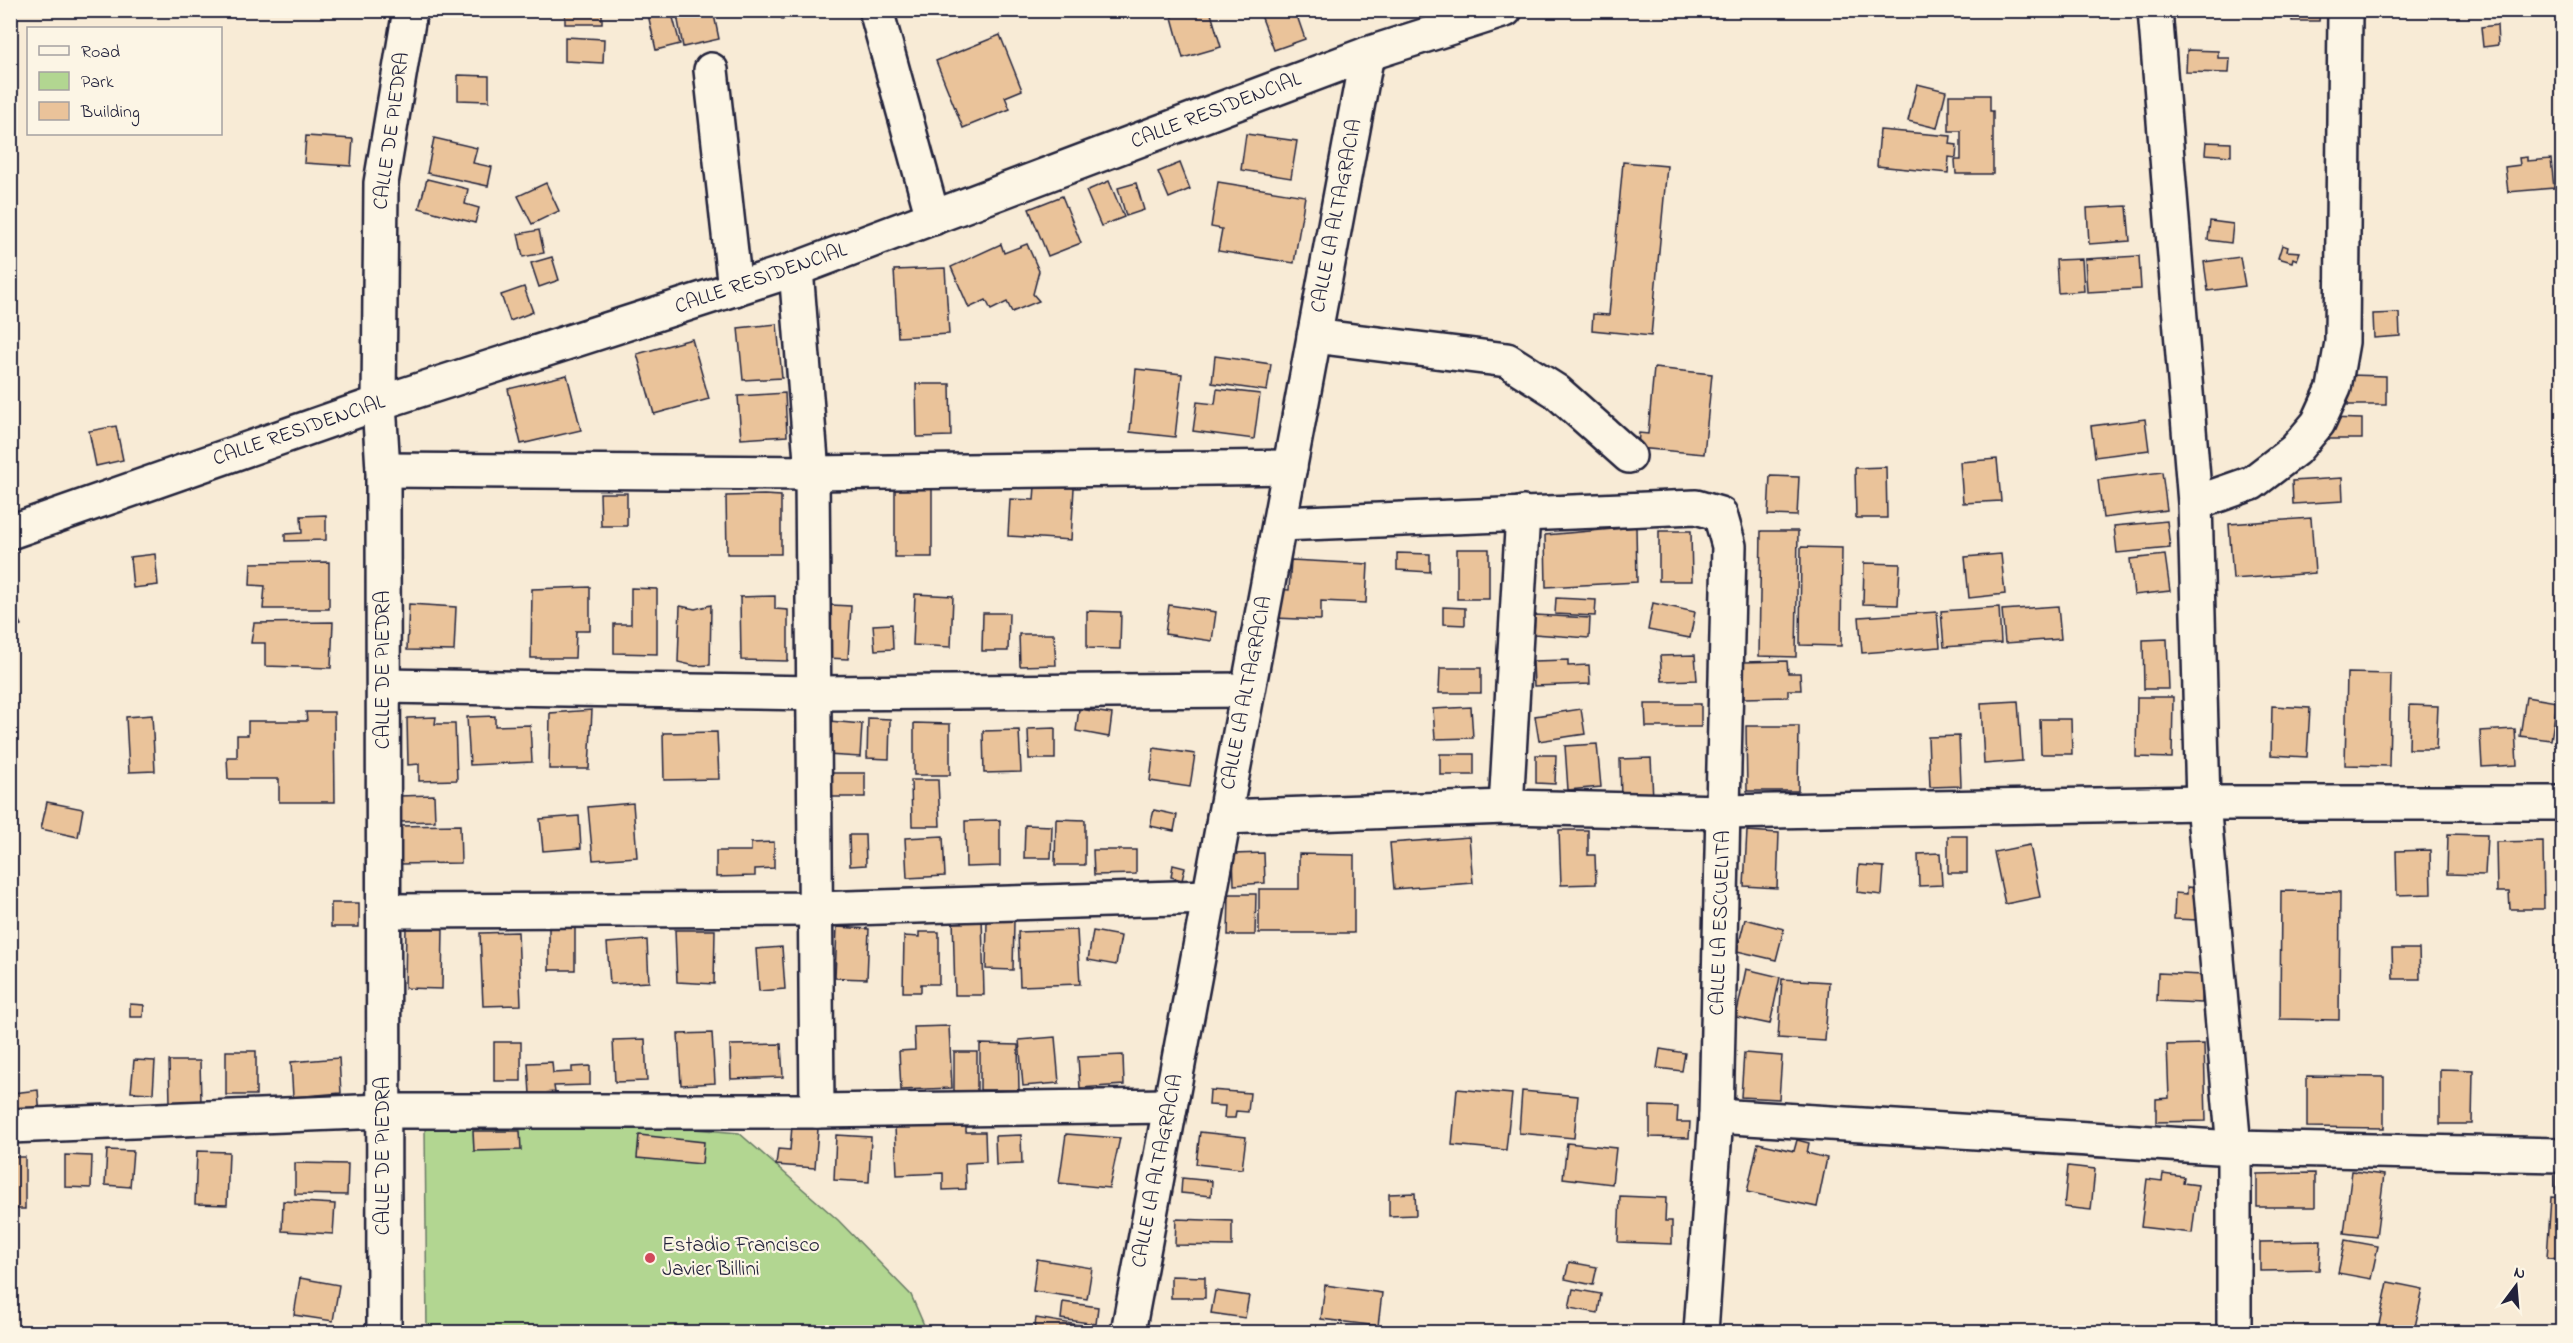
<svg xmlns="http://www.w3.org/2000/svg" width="2573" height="1343" font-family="'Indie Flower',sans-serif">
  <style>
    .green { fill: #b2d691; stroke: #6a7c66; stroke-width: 1.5 }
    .building { fill: #eac39a; stroke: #22223b; stroke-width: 1.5 }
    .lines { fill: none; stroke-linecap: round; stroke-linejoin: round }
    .minor-casing { stroke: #22223b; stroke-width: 38 }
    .major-casing { stroke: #22223b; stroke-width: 38 }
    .minor { stroke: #fcf5e5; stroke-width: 33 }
    .major { stroke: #fcf5e5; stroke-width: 33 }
    .poi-dot { fill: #d1495b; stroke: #fcf5e5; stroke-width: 2 }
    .labels { text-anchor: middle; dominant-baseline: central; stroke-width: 4.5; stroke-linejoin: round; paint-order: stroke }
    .street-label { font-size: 21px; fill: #22223b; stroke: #fcf5e5 }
    .poi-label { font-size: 21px; fill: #22223b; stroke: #fcf5e5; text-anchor: start }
  </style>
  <rect width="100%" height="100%" fill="#f8ebd6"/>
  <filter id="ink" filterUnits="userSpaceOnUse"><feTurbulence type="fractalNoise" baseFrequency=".0167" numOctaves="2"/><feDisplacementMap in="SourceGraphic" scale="12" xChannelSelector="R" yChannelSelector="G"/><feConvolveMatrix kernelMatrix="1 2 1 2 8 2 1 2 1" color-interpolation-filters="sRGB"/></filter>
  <g filter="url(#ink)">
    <path class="green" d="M636,1124L739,1133L838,1220L911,1295L927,1332H427L425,1127Z"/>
    <g class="building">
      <rect x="565" y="10" width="37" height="14"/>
      <path d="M647,10H671L680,44L656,50Z"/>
      <path d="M676,10H713L719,39L683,47Z"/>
      <path d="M780,10H831V12L782,19Z"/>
      <path d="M1170,10H1210L1221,47L1183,58Z"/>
      <path d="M1259,10H1295L1305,39L1274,50Z"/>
      <path d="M2292,10H2320L2319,21H2292Z"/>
      <path d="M2497,25L2498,45L2483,47L2481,27Z"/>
      <path d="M1000,35L1022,90L1005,97L1010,109L963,128L936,61Z"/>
      <path d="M565,37L604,39L603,63L565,61Z"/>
      <path d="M2187,50L2218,51V58H2230L2229,73L2186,72Z"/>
      <path d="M458,75L489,76V101L458,100Z"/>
      <path d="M1917,84L1946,91L1937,128L1908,121Z"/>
      <path d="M1949,95H1990V111H1993V174H1956L1955,160H1961V131H1949Z"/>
      <path d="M1880,130L1951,136L1950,144L1957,145L1956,158L1949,157L1948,173L1877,166Z"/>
      <path d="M1246,134L1297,141L1291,178L1241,170Z"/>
      <path d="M306,136L353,139L351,166L304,163Z"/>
      <path d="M434,138L477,148L473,163L492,167L488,186L427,173Z"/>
      <path d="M2206,142L2231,143V156L2205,154Z"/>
      <path d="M2527,157V161L2551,159L2554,188L2508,192L2505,167L2520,165L2519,158Z"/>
      <path d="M1623,162L1667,166L1651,336L1592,330L1593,314L1609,315Z"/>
      <path d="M1180,163L1190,189L1169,198L1158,172Z"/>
      <path d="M427,179L468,189L465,204L479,208L475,223L419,208Z"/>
      <path d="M1109,181L1124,217L1101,226L1086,191Z"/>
      <path d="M1218,182L1305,196L1294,263L1218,251L1222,229L1211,227Z"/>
      <path d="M546,183L559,211L532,224L518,196Z"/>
      <path d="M1136,183L1144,210L1126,216L1118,188Z"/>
      <path d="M1062,196L1081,243L1048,256L1029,209Z"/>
      <path d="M2127,206L2130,241L2089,244L2087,208Z"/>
      <path d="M2210,221L2233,224L2231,243L2208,240Z"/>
      <path d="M539,230L544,253L523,257L518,234Z"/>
      <path d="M1001,244L1004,253L1027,244L1039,271L1033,294L1039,301L1012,312L1007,302L991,310L986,300L969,308L951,267Z"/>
      <path d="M2282,245L2288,247L2287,251L2300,252L2297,260L2293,258L2292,262L2278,258Z"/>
      <path d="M2139,256L2141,289L2087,292L2085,259Z"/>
      <path d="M552,257L559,280L539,287L531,263Z"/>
      <path d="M2240,257L2245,286L2208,291L2204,262Z"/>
      <path d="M2082,259L2084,291L2058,293L2056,260Z"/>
      <path d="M945,268L949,334L898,337L894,270Z"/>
      <path d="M524,287L533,312L510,321L501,295Z"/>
      <path d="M2399,313L2400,336L2374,338L2373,314Z"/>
      <path d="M777,324L782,378L743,380L738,328Z"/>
      <path d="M692,339L709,399L654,414L637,354Z"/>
      <path d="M1215,356L1271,364L1267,391L1212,383Z"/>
      <path d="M1654,368L1712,374L1704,454L1638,448L1639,433L1648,434Z"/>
      <path d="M1136,369L1182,374L1175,437L1130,432Z"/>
      <path d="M567,375L581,430L521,444L508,389Z"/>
      <path d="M2349,375L2386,376V405H2348Z"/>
      <path d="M916,384H950L951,436L917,437Z"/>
      <path d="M1217,389L1260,394L1254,439L1193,431L1197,402L1215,404Z"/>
      <path d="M785,393L787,436L741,439L738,396Z"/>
      <path d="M2325,418L2362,419V439H2325Z"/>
      <path d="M2145,419L2149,450L2095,457L2091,426Z"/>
      <path d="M116,426L123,460L96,466L89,431Z"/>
      <path d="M1997,459L2001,501L1963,503L1960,462Z"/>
      <path d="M1886,467L1887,518H1856L1855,468Z"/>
      <path d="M2162,472L2167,510L2103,518L2098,480Z"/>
      <path d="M1770,476L1799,477L1797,516L1768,515Z"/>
      <path d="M2342,478L2343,501L2293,504L2292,481Z"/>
      <rect x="895" y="484" width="37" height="73"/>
      <path d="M1035,486L1074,488L1071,540L1008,536L1010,499L1034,500Z"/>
      <path d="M600,493H627V526H601Z"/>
      <path d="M764,495L781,496V554H727L726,496Z"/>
      <path d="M326,515V540L285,541V534L302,533L301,516Z"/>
      <path d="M2311,518L2315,573L2233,579L2229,524Z"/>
      <path d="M2167,521L2170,548L2117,553L2114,526Z"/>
      <path d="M1636,527L1637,582L1546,587L1545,535Z"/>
      <path d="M1659,531H1691L1692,581H1659Z"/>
      <path d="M1761,531H1798L1796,657L1759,656Z"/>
      <path d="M1801,547L1842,548L1841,646L1800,645Z"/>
      <rect x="1457" y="549" width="32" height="50"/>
      <path d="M1397,553L1430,554V572L1397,570Z"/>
      <path d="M155,554L158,585L133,588L130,557Z"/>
      <path d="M2001,554L2005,594L1969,598L1965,557Z"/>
      <path d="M2165,555L2170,591L2134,595L2130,559Z"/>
      <path d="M1291,560L1368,564L1366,603L1321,601V620L1275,618L1276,589L1289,590Z"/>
      <path d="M329,562V609H263L265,586L250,585L251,563Z"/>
      <path d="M1864,563L1900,564L1898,605L1863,604Z"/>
      <path d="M590,587V631H576L575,658H531L532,589Z"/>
      <path d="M631,588L657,589V654L614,653V624H631Z"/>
      <path d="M915,594L953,596L951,647L913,645Z"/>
      <path d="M775,596V609L788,610V661L741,660L740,597Z"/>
      <path d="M1556,598L1596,600L1595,616L1555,614Z"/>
      <path d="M1653,603L1695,612L1690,638L1648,630Z"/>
      <path d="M409,604L456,607L454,651L407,650Z"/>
      <path d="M11,605L21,625L10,630V605Z"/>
      <path d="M711,605L710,665L695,666L678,662L680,606L695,609Z"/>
      <path d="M831,605L851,606L848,659L828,658Z"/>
      <path d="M1169,605L1216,612L1212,641L1165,634Z"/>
      <path d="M2058,606L2061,639L2005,643L2002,610Z"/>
      <path d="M1443,607L1465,608V625L1443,624Z"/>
      <path d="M1999,607L2001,643L1944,647L1941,611Z"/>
      <path d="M1087,611L1121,612L1120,649L1087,648Z"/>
      <path d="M1937,612L1940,647L1862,653L1859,617Z"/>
      <path d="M983,613H1009L1008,651H982Z"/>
      <path d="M1535,615L1590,618L1589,638L1534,634Z"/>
      <path d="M333,622L331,668L265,666V643H251L254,623Z"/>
      <path d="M892,624L893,649L875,650L873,625Z"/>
      <path d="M1019,634H1054L1056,665L1020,666Z"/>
      <path d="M2167,639L2169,689H2144L2143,640Z"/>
      <path d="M1695,655L1697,680L1662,681L1660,656Z"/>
      <path d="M1568,660V666L1589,665L1590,684L1534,686L1533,661Z"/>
      <path d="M1787,661L1788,673H1800L1801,690H1788V697L1744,698L1743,662Z"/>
      <path d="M1440,668H1481V693H1439Z"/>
      <path d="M2347,673L2391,674L2389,766L2345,765Z"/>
      <path d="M2137,697H2173L2172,758L2136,757Z"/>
      <path d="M2526,697L2557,702L2551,740L2520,736Z"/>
      <path d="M2018,701L2022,761L1984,764L1981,703Z"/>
      <path d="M1645,704H1701V727H1646Z"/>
      <path d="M2410,705L2438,706L2436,749H2409Z"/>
      <path d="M2272,706L2310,708L2307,757L2271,755Z"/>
      <path d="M1471,707L1473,738L1435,739L1433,709Z"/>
      <path d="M1079,709L1112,714L1109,737L1076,731Z"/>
      <path d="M1581,709L1585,734L1539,741L1535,716Z"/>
      <path d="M592,710L589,769H549L550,713Z"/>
      <path d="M306,712H334L335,802H279V779H228L227,757H237V735H248V721H307Z"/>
      <path d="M152,715L155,771L129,772L126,717Z"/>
      <path d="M495,716V726L530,725L532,762L470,765L467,717Z"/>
      <path d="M436,717L435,724H455L457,780L419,781V764L408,765L407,718Z"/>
      <path d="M868,718L890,719L889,759L867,758Z"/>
      <path d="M2040,719H2071L2072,754H2041Z"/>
      <path d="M829,721L862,724L860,757L827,755Z"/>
      <path d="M914,723L950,724V775H914Z"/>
      <path d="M1746,726H1799L1798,791H1747Z"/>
      <path d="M1055,728V759H1029L1028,729Z"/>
      <path d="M2515,729L2517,765L2482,767L2480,731Z"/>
      <path d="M1019,730L1021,772L984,773L983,731Z"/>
      <path d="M717,732L719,779L664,780L663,733Z"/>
      <path d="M1959,736L1961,786L1930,787L1928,737Z"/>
      <path d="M1597,744L1601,787L1568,790L1565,746Z"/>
      <path d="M1154,748L1195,754L1190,787L1150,781Z"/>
      <rect x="1440" y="754" width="34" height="21"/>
      <path d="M1536,755H1556L1555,784L1536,783Z"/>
      <path d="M1651,758L1653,799L1621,800L1620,759Z"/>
      <path d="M830,773H865V797H831Z"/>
      <path d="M911,780H938L940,826H912Z"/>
      <path d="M434,795L435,821L399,822L398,796Z"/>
      <path d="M47,802L83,809L78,837L41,829Z"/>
      <path d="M633,803L637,857L593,860L588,807Z"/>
      <path d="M1154,810L1177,815L1174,831L1150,826Z"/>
      <path d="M579,816L581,848L543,851L540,819Z"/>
      <path d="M1056,819L1085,820V865H1055Z"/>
      <path d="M1000,820V866L966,867L965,821Z"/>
      <path d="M460,825L461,863L398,864L397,826Z"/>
      <path d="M1025,825L1052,826L1051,858H1024Z"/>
      <path d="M1559,830H1588V855H1595L1596,884L1561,885Z"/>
      <path d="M1747,831L1779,833L1777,888L1744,886Z"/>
      <path d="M2448,834L2487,835L2485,875L2447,874Z"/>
      <path d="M849,835H865L866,865L850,866Z"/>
      <path d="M943,836L945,876L907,878L905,838Z"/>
      <rect x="1948" y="836" width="19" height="37"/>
      <path d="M1469,837L1473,883L1394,889L1390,843Z"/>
      <path d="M2543,841L2544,909H2510L2509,892H2497L2496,842Z"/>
      <path d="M774,842V868L755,869V876L716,877V851H751V843Z"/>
      <path d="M2030,845L2040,897L2005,904L1994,852Z"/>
      <path d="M1093,850H1136V874L1094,875Z"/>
      <path d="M2430,850L2431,894L2397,895L2396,851Z"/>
      <path d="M1264,853L1265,883L1234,885L1233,854Z"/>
      <path d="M1940,853L1942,885L1919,886L1918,854Z"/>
      <path d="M1299,854L1354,855V933H1259V889H1299Z"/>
      <path d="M1173,865L1185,868L1182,880L1171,877Z"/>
      <path d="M1859,865L1884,867L1882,895L1857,892Z"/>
      <path d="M2187,887L2199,888L2198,920L2174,919L2175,893L2187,894Z"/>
      <path d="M2281,891L2340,892L2339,1020L2280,1019Z"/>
      <path d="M1229,894H1256L1255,935H1228Z"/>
      <rect x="331" y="903" width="28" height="24"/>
      <path d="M982,916L984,995H955L953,917Z"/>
      <path d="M1745,919L1784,929L1776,960L1737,951Z"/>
      <path d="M987,920L1014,921L1013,970L986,969Z"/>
      <path d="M406,926L443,927L442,989L405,988Z"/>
      <path d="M837,927L869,929L867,979L835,978Z"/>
      <rect x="549" y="928" width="26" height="42"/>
      <path d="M675,930H715L714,984L677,982Z"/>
      <path d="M1077,930L1080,984L1020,986L1018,932Z"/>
      <path d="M1093,931L1121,936L1116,965L1088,960Z"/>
      <path d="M518,932L521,1005L483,1006L480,933Z"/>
      <path d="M919,932H939V984H921V992H903L904,936L919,937Z"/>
      <path d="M647,940L649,982L610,984L607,943Z"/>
      <path d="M782,947L785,989L759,991L756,949Z"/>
      <path d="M2392,949H2419L2420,979H2393Z"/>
      <path d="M1746,969L1780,977L1770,1024L1736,1017Z"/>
      <path d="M2158,973L2203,975L2202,1003L2157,1001Z"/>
      <path d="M1782,979L1829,982L1825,1041L1778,1038Z"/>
      <path d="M130,1004L144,1005L143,1017H130Z"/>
      <path d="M949,1026L952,1088L901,1090L899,1051L915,1050L914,1027Z"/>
      <path d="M712,1033L715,1083L681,1085L678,1034Z"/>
      <path d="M1055,1037L1059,1083L1023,1086L1019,1040Z"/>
      <path d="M645,1039L647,1081L615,1082L613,1040Z"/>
      <rect x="494" y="1042" width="27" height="39"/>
      <path d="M781,1044L783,1077L731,1079L730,1045Z"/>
      <path d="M980,1044L1018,1045L1019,1090H980Z"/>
      <path d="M2204,1044L2206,1121L2156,1122V1099L2169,1098L2167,1045Z"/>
      <path d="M1660,1049L1685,1053L1682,1071L1657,1068Z"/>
      <rect x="226" y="1051" width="30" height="44"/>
      <rect x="954" y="1052" width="23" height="39"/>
      <path d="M1744,1053L1782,1056L1779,1099L1741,1097Z"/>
      <path d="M1123,1055L1124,1085L1080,1088L1078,1057Z"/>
      <path d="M339,1058L341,1093L293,1097L291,1062Z"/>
      <path d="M134,1060L155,1061L153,1093L131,1092Z"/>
      <path d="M169,1061H200L201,1103H170Z"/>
      <path d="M552,1062L553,1073L572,1072V1067L590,1066V1085L554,1086L555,1092L530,1094L528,1063Z"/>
      <path d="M2440,1069L2473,1070L2472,1124H2440Z"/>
      <path d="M2307,1076L2384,1077V1128L2307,1127Z"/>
      <path d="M1457,1089L1512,1094L1506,1150L1452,1145Z"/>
      <path d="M38,1090L40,1117L16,1120L13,1093Z"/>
      <path d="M1210,1090L1250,1093L1248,1112L1236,1111L1235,1118H1224L1225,1106L1209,1105Z"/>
      <path d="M1522,1091L1578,1096L1574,1138L1519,1133Z"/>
      <path d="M1650,1106L1678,1107L1677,1122H1690L1689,1138L1650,1137Z"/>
      <path d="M966,1123V1132H985L986,1162L965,1163L966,1189L943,1190V1173L897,1175L895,1126Z"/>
      <path d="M792,1126L818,1129L815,1168L776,1165L778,1149L790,1150Z"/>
      <path d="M473,1131H520L521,1150L474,1151Z"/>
      <path d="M1200,1132L1246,1137L1242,1169L1196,1164Z"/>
      <path d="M1066,1134L1120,1138L1109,1188L1059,1183Z"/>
      <path d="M639,1135L704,1142L702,1164L637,1158Z"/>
      <path d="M836,1135L871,1137L869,1182L834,1180Z"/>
      <path d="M1021,1135L1022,1164L996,1165L995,1136Z"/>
      <path d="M1797,1140L1809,1143L1807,1153L1827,1158L1817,1207L1747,1192L1758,1143L1794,1151Z"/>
      <path d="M1567,1143L1616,1148L1612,1184L1563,1178Z"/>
      <path d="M107,1150L133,1151L130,1187L105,1185Z"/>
      <path d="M197,1151L229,1152L227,1205L195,1204Z"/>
      <path d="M65,1155L92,1156L91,1188L65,1187Z"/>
      <rect x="10" y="1157" width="15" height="52"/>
      <path d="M295,1163L348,1164L347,1195L295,1194Z"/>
      <path d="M2068,1166L2095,1169L2091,1210L2064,1207Z"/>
      <path d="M2557,1169H2562V1190L2556,1189Z"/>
      <path d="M2352,1171L2384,1175L2376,1237L2344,1233Z"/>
      <path d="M2315,1173V1207H2257V1174Z"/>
      <path d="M2163,1174L2184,1177L2183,1183L2198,1185L2192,1233L2141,1227L2147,1179L2162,1181Z"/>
      <path d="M1182,1178L1212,1181L1211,1196L1181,1193Z"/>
      <path d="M1415,1193L1416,1215L1389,1216V1194Z"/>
      <path d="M1620,1196L1666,1198L1665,1221H1672V1244L1618,1242Z"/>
      <path d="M2551,1197L2562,1198V1259L2547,1258Z"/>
      <path d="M283,1201L335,1204L333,1234L282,1231Z"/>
      <path d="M1176,1219L1232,1221V1246L1175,1245Z"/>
      <path d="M2345,1240L2378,1246L2371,1279L2338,1273Z"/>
      <path d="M2321,1241L2319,1270L2260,1271V1242Z"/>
      <path d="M1037,1259L1092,1268L1087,1299L1033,1291Z"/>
      <path d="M1569,1262L1597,1267L1593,1285L1565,1279Z"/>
      <path d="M1171,1276L1205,1277V1298H1171Z"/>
      <path d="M300,1278L339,1285L333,1321L294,1315Z"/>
      <path d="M2388,1282L2423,1289L2414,1332L2378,1329Z"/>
      <path d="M1325,1285L1382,1293L1378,1326L1321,1319Z"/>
      <path d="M1573,1289L1601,1294L1598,1313L1569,1308Z"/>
      <path d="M1215,1291L1249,1296L1245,1318L1211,1313Z"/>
      <path d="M1063,1302L1098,1307L1096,1324L1061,1319Z"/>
      <path d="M1036,1318L1079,1325L1078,1332H1034Z"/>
    </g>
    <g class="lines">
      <defs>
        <g id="minor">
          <path d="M876,10L933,218"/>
          <path d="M2155,10L2195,503L2203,803L2234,1148V1332"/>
          <path d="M711,70L735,289"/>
          <path d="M796,269L812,473L817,1111"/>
          <path d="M1314,336L1507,360L1556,391L1629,456"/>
          <path d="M383,470L812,473L1290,467"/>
          <path d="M2195,503L2252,483L2295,450L2318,423L2334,388L2342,342L2345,10"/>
          <path d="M1280,524L1696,507L1720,514L1729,546L1716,1116L1701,1332"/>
          <path d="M384,686L814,693L1247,690"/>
          <path d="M1506,807L1523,513"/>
          <path d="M1224,817L1506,807L1724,812L2203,803H2562"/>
          <path d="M385,911L816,909L1209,897"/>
          <path d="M1716,1116L2234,1148L2562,1155"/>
          <path d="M10,1126L384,1111H817L1170,1106"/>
          <path d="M384,1332L383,470L379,403L381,183L410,10"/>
          <path d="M1128,1332L1367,54"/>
        </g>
        <path id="major" d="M10,532L379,403L796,269L1367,54L1505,10"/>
      </defs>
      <use href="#minor" class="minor-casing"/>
      <use href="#major" class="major-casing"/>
      <use href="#minor" class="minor"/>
      <use href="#major" class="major"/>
    </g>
  </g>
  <circle class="poi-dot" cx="650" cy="1258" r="6"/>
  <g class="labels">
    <g class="street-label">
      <text transform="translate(1216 111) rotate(-21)">CALLE RESIDENCIAL</text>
      <text transform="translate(392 131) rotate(-82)">CALLE DE PIEDRA</text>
      <text transform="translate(1337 216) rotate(-79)">CALLE LA ALTAGRACIA</text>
      <text transform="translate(761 279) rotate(-19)">CALLE RESIDENCIAL</text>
      <text transform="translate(299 431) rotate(-19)">CALLE RESIDENCIAL</text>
      <text transform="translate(384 670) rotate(-90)">CALLE DE PIEDRA</text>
      <text transform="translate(1247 693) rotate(-79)">CALLE LA ALTAGRACIA</text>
      <text transform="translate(1721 923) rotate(-88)">CALLE LA ESCUELITA</text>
      <text transform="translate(384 1156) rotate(-90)">CALLE DE PIEDRA</text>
      <text transform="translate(1158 1171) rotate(-79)">CALLE LA ALTAGRACIA</text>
    </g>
    <g class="poi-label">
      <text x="662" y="1246">Estadio Francisco<tspan x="662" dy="24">Javier Billini</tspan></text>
    </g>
  </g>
  <rect width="2573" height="1343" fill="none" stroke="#fcf5e5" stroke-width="36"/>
  <rect x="18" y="18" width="2537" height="1307" fill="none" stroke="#22223b" stroke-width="2" filter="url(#ink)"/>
  <rect x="27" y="27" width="195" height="108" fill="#fcf5e5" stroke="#a5a1a1" stroke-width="1.5"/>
  <rect x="39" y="46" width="30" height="9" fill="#fcf5e5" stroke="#a5a1a1" stroke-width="1.5"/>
  <text x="81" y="57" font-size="18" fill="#22223b">Road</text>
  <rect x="39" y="72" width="30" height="18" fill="#b2d691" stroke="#a5a1a1" stroke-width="1.5"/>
  <text x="81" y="87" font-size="18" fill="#22223b">Park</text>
  <rect x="39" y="102" width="30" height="18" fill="#eac39a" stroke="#a5a1a1" stroke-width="1.5"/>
  <text x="81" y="117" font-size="18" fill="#22223b">Building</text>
  <g transform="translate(2516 1286) rotate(16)" stroke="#fcf5e5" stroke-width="4.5" paint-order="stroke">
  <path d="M0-4.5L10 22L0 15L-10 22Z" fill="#22223b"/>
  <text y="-9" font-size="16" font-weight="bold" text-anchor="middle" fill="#22223b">N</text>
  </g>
</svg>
